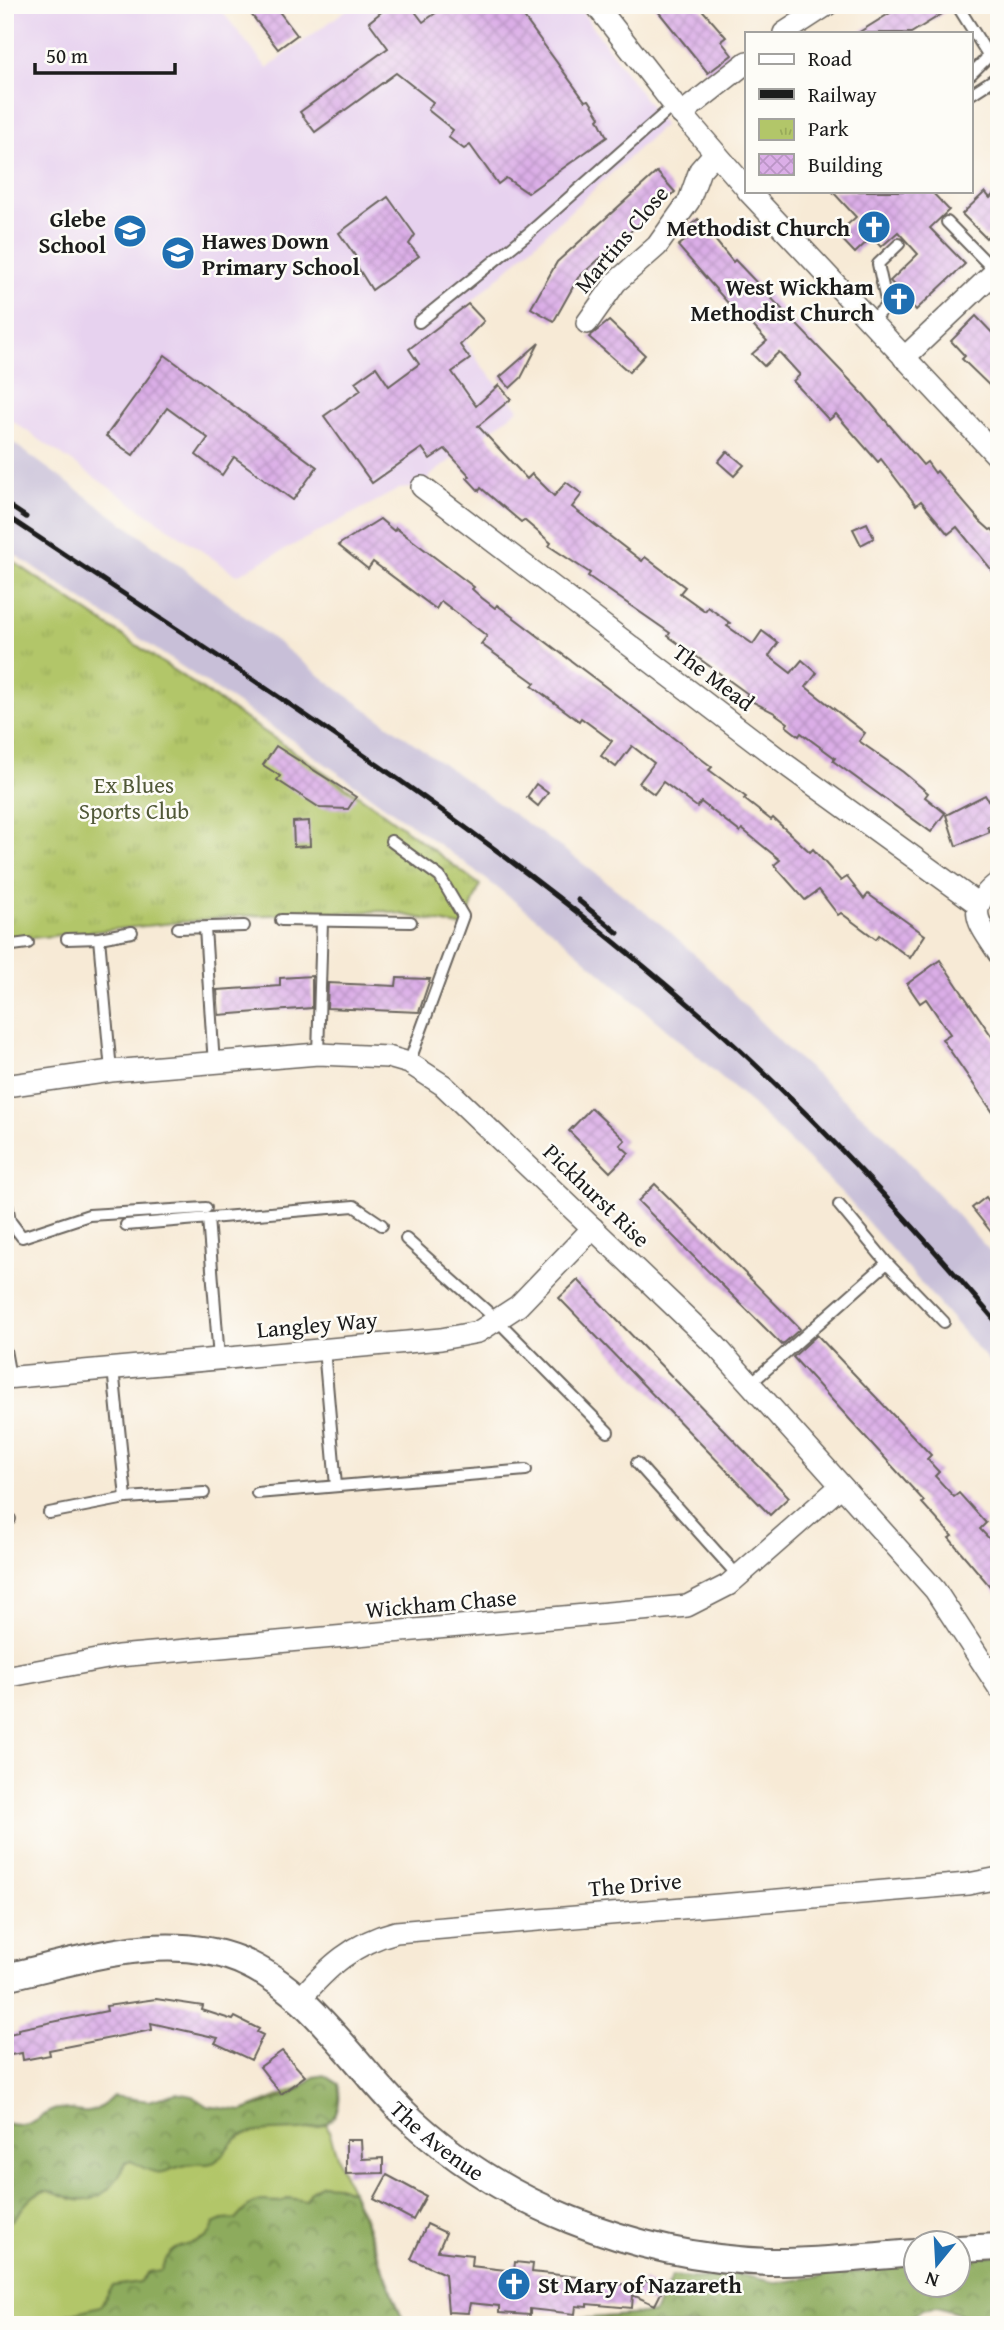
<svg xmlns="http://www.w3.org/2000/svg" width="1004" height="2330" font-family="'Gentium Book Plus',serif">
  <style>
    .built { fill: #e7d2ef }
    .railway { fill: #c8bfd8 }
    .grass { fill: #b2c669; stroke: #677142; stroke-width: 2 }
    .forest { fill: url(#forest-crowns); stroke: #54643c; stroke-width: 2 }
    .park { fill: url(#park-tufts); stroke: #677142; stroke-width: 2 }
    .building { fill: url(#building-cross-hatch) }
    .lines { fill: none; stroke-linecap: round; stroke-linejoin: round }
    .service-casing { stroke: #69645d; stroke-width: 14 }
    .minor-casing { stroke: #69645d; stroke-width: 24 }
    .tertiary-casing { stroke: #69645d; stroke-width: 30 }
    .service { stroke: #fff; stroke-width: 10 }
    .minor { stroke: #fff; stroke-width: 21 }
    .tertiary { stroke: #fff; stroke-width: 26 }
    .rail { stroke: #1c1c1c; stroke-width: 5 }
    .labels { text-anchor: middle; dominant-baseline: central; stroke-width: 5; stroke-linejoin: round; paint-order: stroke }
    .poi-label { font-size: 23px; font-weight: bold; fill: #1c1c1c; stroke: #fdfcf7; text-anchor: end }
    .street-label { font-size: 23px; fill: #1c1c1c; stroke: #fdfcf7 }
    .park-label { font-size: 23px; fill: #505837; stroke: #fdfcf7 }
  </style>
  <defs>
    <pattern id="forest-crowns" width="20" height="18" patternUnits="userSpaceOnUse" patternTransform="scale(1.75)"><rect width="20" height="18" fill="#8dab5d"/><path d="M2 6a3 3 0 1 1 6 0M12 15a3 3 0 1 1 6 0" fill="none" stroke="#728a4c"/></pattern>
    <pattern id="park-tufts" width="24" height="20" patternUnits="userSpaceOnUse" patternTransform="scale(1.75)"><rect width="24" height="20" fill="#b2c669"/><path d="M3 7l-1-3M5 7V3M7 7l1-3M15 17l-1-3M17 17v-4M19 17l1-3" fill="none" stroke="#98aa5a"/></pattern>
    <pattern id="building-cross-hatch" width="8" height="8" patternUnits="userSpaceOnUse" patternTransform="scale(1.75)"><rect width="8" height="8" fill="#dbaee7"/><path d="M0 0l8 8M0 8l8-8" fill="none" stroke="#bb95c6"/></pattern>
  </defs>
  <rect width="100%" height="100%" fill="#fdfcf7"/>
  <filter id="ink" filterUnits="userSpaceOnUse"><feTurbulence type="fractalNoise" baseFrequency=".0143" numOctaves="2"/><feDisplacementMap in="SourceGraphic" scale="14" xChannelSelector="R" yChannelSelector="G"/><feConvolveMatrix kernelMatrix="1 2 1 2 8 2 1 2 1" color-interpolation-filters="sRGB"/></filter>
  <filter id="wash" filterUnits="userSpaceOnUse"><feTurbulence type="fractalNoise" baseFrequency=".00686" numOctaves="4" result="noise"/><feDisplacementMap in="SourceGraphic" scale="28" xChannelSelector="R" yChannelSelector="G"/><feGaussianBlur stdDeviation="1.57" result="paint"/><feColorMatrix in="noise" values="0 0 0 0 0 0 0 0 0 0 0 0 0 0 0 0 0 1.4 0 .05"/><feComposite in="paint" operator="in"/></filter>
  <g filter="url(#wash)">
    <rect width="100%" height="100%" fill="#f7ead6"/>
    <path class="built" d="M5,5H217L267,68L353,5H577L664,125L452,320L480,364L519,409L431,475L422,487L399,489L237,575L5,416Z"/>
    <path class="railway" d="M5,437L161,551L332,685L577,859L667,929L704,963L786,1048L882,1133L999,1261V1373L844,1195L742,1095L548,927L461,860L293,741L5,548Z"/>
    <path class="grass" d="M313,2082L342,2171L363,2215L405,2325H5V2162L242,2111Z"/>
    <g class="forest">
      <path d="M324,2075L338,2084C351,2148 277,2123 243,2135C230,2140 227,2152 216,2161C210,2166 203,2163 196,2164C161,2166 169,2184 131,2161L125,2163C118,2182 100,2204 77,2200C65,2198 54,2188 41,2192C25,2198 20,2217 5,2225V2123C32,2129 30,2120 51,2111C66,2104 81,2117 95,2110C102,2107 108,2101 113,2096L149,2101L176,2093L192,2096L207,2106L242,2111L291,2095L314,2077Z"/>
      <path d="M322,2184L337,2185L352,2192L405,2325H58L66,2315L100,2306L113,2286L140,2282L149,2272L161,2270C175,2230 205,2256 214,2224L223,2220L236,2219C263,2187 270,2210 289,2198L306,2201L309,2192Z"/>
      <path d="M999,2254V2318L967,2316L937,2307L922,2309L902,2325H502L654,2313L672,2276L702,2279L734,2273L777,2283L844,2272H868L884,2266L916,2261V2284H958L959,2262Z"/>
    </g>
    <path class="park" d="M5,556L374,806L480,885L464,927L385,911L239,916L5,941Z"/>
    <g id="blocks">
      <g class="building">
        <path d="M244,5H274L297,35L278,49Z"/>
        <path d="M390,5H410L423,22L447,5H515L585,101L589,100L600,117L598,119L607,137L528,193L506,178L498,184L470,145L464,149L448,137L453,130L428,110L433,102L396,73L315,132L300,112L388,48L369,22Z"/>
        <path d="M653,5H698L726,37L721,41L732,55L708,73Z"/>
        <path d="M903,5H949L950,9L911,33H858Z"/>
        <path d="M657,172L675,192L578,278L554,321L531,308L557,262Z"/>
        <path d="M999,189V226L986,238L962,214L985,192L990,198Z"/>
        <path d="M832,191H931L949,210L930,228L965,264L916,310L890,281L918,254L898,232L881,247L872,237L855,253L837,234L856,217Z"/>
        <path d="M388,197L415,235L409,244L419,256L372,290L355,263L358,260L339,233Z"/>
        <path d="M698,219L733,262L735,260L864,395L923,465L927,462L935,473L937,471L980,521L990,530L992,529L999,538V579L957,527L948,534L921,501L916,505L881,459L878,462L836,414L829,420L793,381L800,375L779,352L764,366L752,354L767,341L744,316L741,318L678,246L687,239L682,233L685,230Z"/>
        <path d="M468,304L484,321L460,345L470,359L452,372L476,406L499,385L511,399L478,426L527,479L532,474L554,496L566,482L582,494L572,507L642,561L645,557L685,587L680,593L705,611L708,607L730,623L727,626L753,644L762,631L778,643L769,656L791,673L802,660L817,673L806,687L865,733L859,741L903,772L928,793L925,797L945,813L931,832L833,761L835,758L801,733L799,736L786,726L788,723L773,712L753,702L746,696L748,694L668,636L670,633L588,576L590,573L549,546L551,543L524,520L521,522L481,488L479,491L467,478L470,476L445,449L430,459L422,448L372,483L324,416L361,390L355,382L376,367L389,386L419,364L409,349Z"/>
        <path d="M976,316L999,340V395L962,359L965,356L951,341Z"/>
        <path d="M609,321L645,355L629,372L589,337Z"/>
        <path d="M539,343L521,378L510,388L500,377Z"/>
        <path d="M165,355L317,467L293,500L234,457L222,475L196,455L208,438L167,408L133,455L106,436Z"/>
        <path d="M727,451L744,465L734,476L718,462Z"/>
        <path d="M380,519L394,531L396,528L474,587L472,589L482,598L495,608L497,605L712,767L709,770L746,797L744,799L771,820L773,818L810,852L813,849L841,881L847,877L864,899L868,894L925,935L910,958L879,935L876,939L841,913L838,915L819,890L805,900L774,865L780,860L742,829L740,832L701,802L697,807L663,782L654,794L639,783L654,763L632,746L616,767L601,756L612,741L581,718L579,721L532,686L535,683L481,644L487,636L441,601L436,609L373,562L368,569L338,545Z"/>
        <path d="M867,523L874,538L861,545L853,529Z"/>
        <path d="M276,746L356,797L348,809L320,808L277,780L280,776L263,765Z"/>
        <path d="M536,784L548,793L538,806L527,797Z"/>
        <path d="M999,793V820L987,827L990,832L956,846L946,815L985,795L988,800Z"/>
        <path d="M309,821L310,846L294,847L293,822Z"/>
        <path d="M940,960L999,1047V1121L942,1039L950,1034L926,999L920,1003L907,984Z"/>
        <path d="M312,976V1008L219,1015L217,990L280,986V978Z"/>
        <path d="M397,978L430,979L419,1012L327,1008L328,983L396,986Z"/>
        <path d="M591,1108L625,1140L620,1145L629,1153L610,1172L569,1131Z"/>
        <path d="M655,1184L724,1252L800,1329L782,1345L638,1201Z"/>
        <path d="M986,1197L999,1215V1242L972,1208Z"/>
        <path d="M578,1280L789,1497L770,1515L559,1298Z"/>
        <path d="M817,1335L931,1455L927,1459L939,1472L935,1476L954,1497L959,1493L986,1523L980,1529L999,1549V1597L949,1538L952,1536L922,1503L924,1501L793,1357Z"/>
        <path d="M156,1999L203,2006L202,2010L233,2020L235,2017L259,2029L257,2032L263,2035L251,2060L215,2043L218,2038L151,2023L152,2030L49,2050L50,2055L23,2060L22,2053L5,2056V2035L18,2032V2029L107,2011L106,2006Z"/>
        <path d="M282,2051L305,2076L281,2094L260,2067Z"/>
        <path d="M346,2140H361L362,2159L383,2158V2173L346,2174Z"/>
        <path d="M387,2175L426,2196L413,2220L374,2199Z"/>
        <path d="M427,2224L446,2233L438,2251L472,2255L471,2266L514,2271L515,2262L533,2264L532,2272L579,2277L578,2281L643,2286L644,2280L663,2289L655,2305L633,2295L632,2308L587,2304V2307L576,2306L575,2314L530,2309V2315L499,2313V2306L470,2303L468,2313L448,2312L445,2274L411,2259Z"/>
      </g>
    </g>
  </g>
  <g filter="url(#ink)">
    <use href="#blocks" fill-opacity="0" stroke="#69645d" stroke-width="2"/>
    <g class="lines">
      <defs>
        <g id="service">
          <path d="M957,5L987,53L986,59L971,74"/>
          <path d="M971,94L999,76"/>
          <path d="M947,222L995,271"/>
          <path d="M419,322L529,233L674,105"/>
          <path d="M870,322L887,305L878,264L899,244"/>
          <path d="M391,841L440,877L463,916L409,1063"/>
          <path d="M281,920L411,922"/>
          <path d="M178,928L244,926"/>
          <path d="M205,928L214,1065"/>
          <path d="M99,938L111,1071"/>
          <path d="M67,939L99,938L132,932"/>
          <path d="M5,946L28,943"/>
          <path d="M318,1054L322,921"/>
          <path d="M5,1193L10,1221L22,1237L89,1215L206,1208"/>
          <path d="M839,1205L887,1263L944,1322"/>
          <path d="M208,1218L219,1359"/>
          <path d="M126,1225L354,1206L382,1225"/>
          <path d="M5,1236H6"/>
          <path d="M406,1239L497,1320L608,1432"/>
          <path d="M324,1349L336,1486"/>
          <path d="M5,1350L10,1377"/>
          <path d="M113,1368L126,1498"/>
          <path d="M750,1384L887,1263"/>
          <path d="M637,1463L739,1577"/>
          <path d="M257,1493L526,1470"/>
          <path d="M49,1513L126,1498L204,1493"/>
          <path d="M5,1520L10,1519"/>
        </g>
        <g id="minor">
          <path d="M596,5L674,105L747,189"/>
          <path d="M784,33L827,5"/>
          <path d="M681,114L747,62"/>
          <path d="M748,191L999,458"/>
          <path d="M587,323L616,282L657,246L689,201L700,170L715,153"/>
          <path d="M904,358L999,268"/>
          <path d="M422,487L789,767L978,904"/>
          <path d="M999,882C963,909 979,923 999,954"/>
          <path d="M5,1086L111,1071L318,1054L388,1057L409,1063L443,1085L716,1346L935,1590L999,1688"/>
          <path d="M5,1378L441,1339L478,1332L518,1306L593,1228"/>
          <path d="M5,1677L118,1656L687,1606L728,1585L841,1486"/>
          <path d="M300,1999C328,1967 353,1943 396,1932L968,1884L999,1878"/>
        </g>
        <g id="tertiary">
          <path id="s1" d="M5,1977C79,1961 165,1930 239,1960C309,1989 349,2058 401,2110C498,2205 634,2257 769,2262C818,2263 868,2256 916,2253"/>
          <path d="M958,2249L999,2247"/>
        </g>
      </defs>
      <use href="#service" class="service-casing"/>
      <use href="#minor" class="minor-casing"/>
      <use href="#tertiary" class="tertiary-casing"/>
      <use href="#service" class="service"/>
      <use href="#minor" class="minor"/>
      <use href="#tertiary" class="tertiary"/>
      <g class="rail">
        <path d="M5,503L26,517"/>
        <path d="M5,515C249,678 499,834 718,1030C819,1121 910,1221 999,1325"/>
        <path d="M578,900L618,933"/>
      </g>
    </g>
  </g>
  <defs>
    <symbol id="church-disc" viewBox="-11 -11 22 22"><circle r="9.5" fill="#1f6fb2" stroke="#fdfcf7"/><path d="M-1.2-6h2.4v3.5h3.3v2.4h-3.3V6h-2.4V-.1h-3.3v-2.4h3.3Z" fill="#fff"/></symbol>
    <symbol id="school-disc" viewBox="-11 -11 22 22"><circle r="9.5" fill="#1f6fb2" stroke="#fdfcf7"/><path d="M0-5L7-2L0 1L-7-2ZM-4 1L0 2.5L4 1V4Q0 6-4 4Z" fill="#fff"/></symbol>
  </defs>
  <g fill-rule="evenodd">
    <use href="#church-disc" x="855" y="208" width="38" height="38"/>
    <use href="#school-disc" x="111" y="212" width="38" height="38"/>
    <use href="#school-disc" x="159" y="234" width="38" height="38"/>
    <use href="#church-disc" x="880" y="280" width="38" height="38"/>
    <use href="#church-disc" x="495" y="2265" width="38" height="38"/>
  </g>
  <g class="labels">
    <g class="poi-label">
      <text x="106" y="218">Glebe<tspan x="106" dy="26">School</tspan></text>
      <text x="850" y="227">Methodist Church</text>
      <text x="202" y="240" text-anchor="start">Hawes Down<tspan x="202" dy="26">Primary School</tspan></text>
      <text x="874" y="286">West Wickham<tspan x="874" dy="26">Methodist Church</tspan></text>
      <text x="538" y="2284" text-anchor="start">St Mary of Nazareth</text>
    </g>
    <g class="street-label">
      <text transform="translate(621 239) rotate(-50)">Martins Close</text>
      <text transform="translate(714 677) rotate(37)">The Mead</text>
      <text transform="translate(597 1195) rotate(44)">Pickhurst Rise</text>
      <text transform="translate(317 1324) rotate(-5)">Langley Way</text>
      <text transform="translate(441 1603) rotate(-5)">Wickham Chase</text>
      <text transform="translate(635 1884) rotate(-5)">The Drive</text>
      <text stroke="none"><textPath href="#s1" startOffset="509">The Avenue</textPath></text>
    </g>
    <g class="park-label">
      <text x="134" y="784">Ex Blues<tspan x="134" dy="26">Sports Club</tspan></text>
    </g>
  </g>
  <rect width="1004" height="2330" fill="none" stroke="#fdfcf7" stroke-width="28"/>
  <rect x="745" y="32" width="228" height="161" fill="#fdfcf7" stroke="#a3a29f" stroke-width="2"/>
  <rect x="759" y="54" width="35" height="10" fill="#ffffff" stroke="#a3a29f" stroke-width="2"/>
  <text x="808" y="66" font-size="21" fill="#1c1c1c">Road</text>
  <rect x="759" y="89" width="35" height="10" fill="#1c1c1c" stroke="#a3a29f" stroke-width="2"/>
  <text x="808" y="102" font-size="21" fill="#1c1c1c">Railway</text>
  <rect x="759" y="119" width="35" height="21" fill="url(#park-tufts)" stroke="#a3a29f" stroke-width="2"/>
  <text x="808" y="136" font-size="21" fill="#1c1c1c">Park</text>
  <rect x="759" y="154" width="35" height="21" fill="url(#building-cross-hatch)" stroke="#a3a29f" stroke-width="2"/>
  <text x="808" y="172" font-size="21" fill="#1c1c1c">Building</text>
  <g transform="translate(937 2264) rotate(198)"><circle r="33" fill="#fdfcf7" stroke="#a3a29f" stroke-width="2"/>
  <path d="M0-5L12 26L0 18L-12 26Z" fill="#1f6fb2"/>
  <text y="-10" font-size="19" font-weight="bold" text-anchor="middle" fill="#1c1c1c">N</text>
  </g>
  <path d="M35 63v10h140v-10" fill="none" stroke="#1c1c1c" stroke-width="3.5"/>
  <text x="46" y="63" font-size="21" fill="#1c1c1c" stroke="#fdfcf7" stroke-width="5" paint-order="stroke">50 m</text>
</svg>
